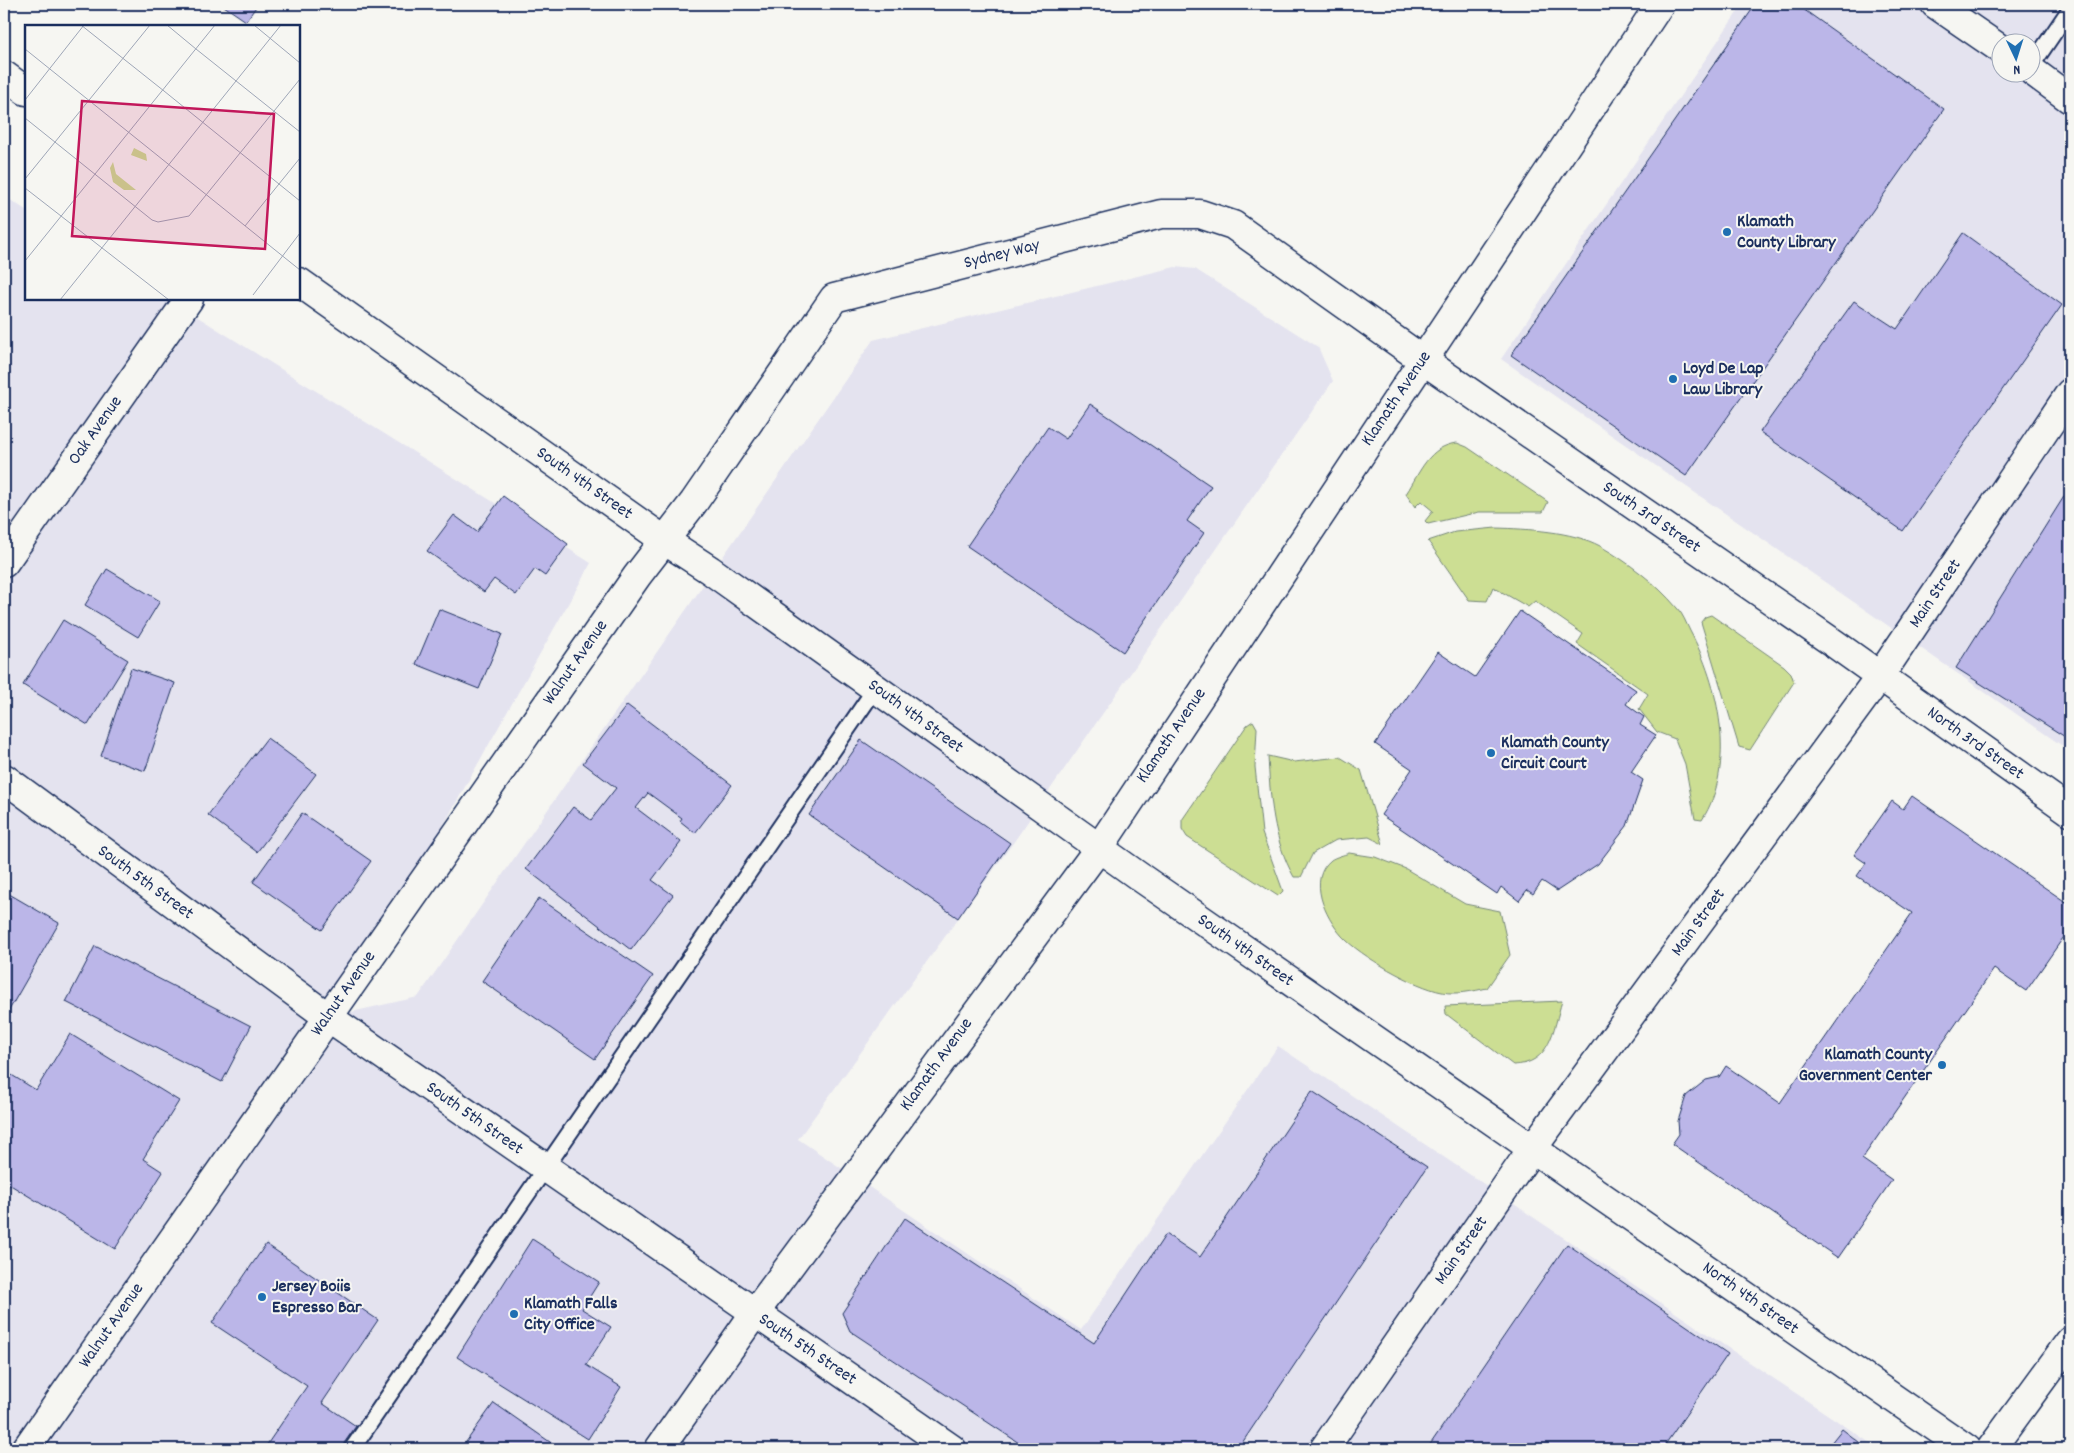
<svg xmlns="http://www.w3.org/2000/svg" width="2074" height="1453" font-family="Dekko,sans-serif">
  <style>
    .built { fill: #e4e3ef; fill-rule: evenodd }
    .green { fill: #ccde93; stroke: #748678 }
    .building { fill: #bbb6e8; stroke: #1b2f5e }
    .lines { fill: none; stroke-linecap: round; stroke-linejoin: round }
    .lane-casing { stroke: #1b2f5e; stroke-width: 19 }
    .street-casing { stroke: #1b2f5e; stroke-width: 31 }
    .secondary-casing { stroke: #1b2f5e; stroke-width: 31 }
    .lane { stroke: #f6f6f2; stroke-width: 15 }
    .street { stroke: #f6f6f2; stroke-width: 28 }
    .secondary { stroke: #f6f6f2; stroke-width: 28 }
    .poi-dot { fill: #1f6fb2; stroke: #f6f6f2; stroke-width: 2 }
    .labels { text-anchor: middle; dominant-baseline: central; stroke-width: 4; stroke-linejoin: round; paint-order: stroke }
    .poi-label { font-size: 18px; font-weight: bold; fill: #1b2f5e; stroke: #f6f6f2; text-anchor: start }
    .street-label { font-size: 18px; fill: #1b2f5e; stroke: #f6f6f2 }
    .inset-road { fill: none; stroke: #9ea6b7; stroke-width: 1 }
    .view { fill: #c2185b; fill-opacity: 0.15; stroke: #c2185b; stroke-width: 2.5 }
    .inset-edge { fill: none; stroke: #1b2f5e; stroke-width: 2.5 }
  </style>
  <rect width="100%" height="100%" fill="#f6f6f2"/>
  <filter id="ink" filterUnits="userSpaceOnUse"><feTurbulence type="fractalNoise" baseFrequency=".02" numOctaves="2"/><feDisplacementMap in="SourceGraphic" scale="10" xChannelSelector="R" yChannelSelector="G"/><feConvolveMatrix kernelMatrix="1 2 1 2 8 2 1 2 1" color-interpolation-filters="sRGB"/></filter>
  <g filter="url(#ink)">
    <g class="built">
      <path d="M1743,4H2070V751L1501,359ZM2002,42H2032V72H2002Z"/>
      <path d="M4,196L26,210V299H169L591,563L367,961L329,1017L418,997L873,340L1175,267L1195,269L1318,347L1333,381L1013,843L798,1139L1081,1330L1278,1046L1879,1449H4Z"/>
    </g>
    <g class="green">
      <path d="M1457,443L1467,447L1548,502L1543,512H1479L1428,524L1425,521L1433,511L1421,501L1415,507L1406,494C1420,472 1429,446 1457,443Z"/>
      <path d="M1496,528C1527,529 1572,531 1600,546C1628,562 1656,583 1677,608C1683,614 1686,623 1690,631C1719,685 1737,765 1702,820L1695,819L1685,764L1675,739L1657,732L1639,709L1648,694L1577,644L1583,634L1535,601L1528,607L1493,587L1487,601L1469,600L1428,541L1455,532Z"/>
      <path d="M1711,615L1784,666L1791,673L1794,682L1750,750L1739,747L1701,622L1705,617Z"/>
      <path d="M1253,721L1257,728L1255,767L1262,833L1283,891L1278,896L1187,837L1182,829V820L1247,725Z"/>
      <path d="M1268,756L1294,762L1340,757L1361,770L1383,844L1369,837L1336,840L1313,853L1301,877H1294C1273,840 1270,797 1268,756Z"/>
      <path d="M1349,853L1375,857L1406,869L1465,904L1500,911L1510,955L1487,988C1474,991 1456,995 1442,992C1415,987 1360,956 1342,936C1325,917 1307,879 1331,860C1335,857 1344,855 1349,853Z"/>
      <path d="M1562,1001C1553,1030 1551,1064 1513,1065L1446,1014L1445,1006Z"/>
    </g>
    <g class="building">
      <path d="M221,4H258L246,21Z"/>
      <path d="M1756,4H1796L1944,109L1686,476L1511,355Z"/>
      <path d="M1963,233L2062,305L1903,531L1760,432L1854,301L1897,329Z"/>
      <path d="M1090,404L1211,486L1187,521L1204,533L1123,652L967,546L1048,427L1066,439Z"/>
      <path d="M2070,487V740L1956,668Z"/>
      <path d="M503,496L568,544L545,576L535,569L516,595L494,579L484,592L427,551L454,515L477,532Z"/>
      <path d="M107,569L160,601L138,637L85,605Z"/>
      <path d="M439,609L502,634L479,689L416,664Z"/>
      <path d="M1520,611L1636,690L1626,704L1644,717L1640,725L1656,735L1631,772L1643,780L1627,826L1598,864L1557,891L1542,881L1533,894L1527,890L1519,901L1501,887L1497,894L1381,815L1412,769L1375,744L1438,652L1475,677Z"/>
      <path d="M63,620L128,660L88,725L23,685Z"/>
      <path d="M131,668L175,683L145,771L101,756Z"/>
      <path d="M627,705L732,785L695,833L680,821L682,818L648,793L636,808L681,842L652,880L673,895L631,950L526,869L573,807L591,820L616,788L583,763Z"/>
      <path d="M267,738L316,774L257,852L208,815Z"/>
      <path d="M861,740L1010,843L958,918L809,815Z"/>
      <path d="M1912,796L2070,905V928L2026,991L1994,969L1862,1159L1892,1180L1838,1258L1672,1144L1679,1134L1678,1121L1686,1096L1706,1080L1719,1077L1726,1066L1780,1103L1912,913L1857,876L1866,863L1854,855L1892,801L1903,809Z"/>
      <path d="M302,813L371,861L322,930L253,882Z"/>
      <path d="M4,891L59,923L4,1019Z"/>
      <path d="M539,898L653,976L595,1059L482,981Z"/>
      <path d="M95,946L251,1026L222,1082L66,1002Z"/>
      <path d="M70,1034L179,1101L143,1159L163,1172L115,1249L4,1181V1073L5,1071L36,1090Z"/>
      <path d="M1312,1091L1427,1167L1238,1449H1028L850,1331L842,1313L905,1218L1094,1343L1166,1234L1200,1257Z"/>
      <path d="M532,1239L599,1282L582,1309L611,1327L586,1365L621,1387L588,1439L457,1357Z"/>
      <path d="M266,1244L378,1320L322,1403L356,1426L340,1449H264L307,1386L212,1323Z"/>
      <path d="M1567,1244L1728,1354L1662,1449H1427Z"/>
      <path d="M494,1403L560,1449H461Z"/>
      <path d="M1842,1429L1868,1449H1826Z"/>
    </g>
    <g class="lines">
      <defs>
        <g id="lane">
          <path d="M2032,65L2070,9"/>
          <path d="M352,1449L875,689"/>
        </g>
        <g id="street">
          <path d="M1935,4L2002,50"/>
          <path d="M2032,71L2070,99"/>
          <path d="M4,75L26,91"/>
          <path d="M299,282L664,540L710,570L1137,875L1967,1449"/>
          <path d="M4,563L189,299"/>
          <path d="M26,1449L637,576L694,502L834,298L1161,214H1200L1233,225L1423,360"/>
        </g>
        <g id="secondary">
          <path d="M1423,360L1835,644L2070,811"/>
          <path d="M4,778L328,1017L952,1449"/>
          <path d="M659,1449L754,1314L1099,848L1660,4"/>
          <path d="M1324,1449L1532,1149L1880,676L2070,393"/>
          <path d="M1991,1449L2070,1341"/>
        </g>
      </defs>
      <use href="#lane" class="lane-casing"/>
      <use href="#street" class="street-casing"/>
      <use href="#secondary" class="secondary-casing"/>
      <use href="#lane" class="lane"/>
      <use href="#street" class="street"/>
      <use href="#secondary" class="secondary"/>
    </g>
  </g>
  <g class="poi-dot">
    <circle cx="1727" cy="232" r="5"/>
    <circle cx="1673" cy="379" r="5"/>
    <circle cx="1491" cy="753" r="5"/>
    <circle cx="1942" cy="1065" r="5"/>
    <circle cx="262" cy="1297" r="5"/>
    <circle cx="514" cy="1314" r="5"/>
  </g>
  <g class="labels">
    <g class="poi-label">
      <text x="1737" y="222">Klamath<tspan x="1737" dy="21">County Library</tspan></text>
      <text x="1683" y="369">Loyd De Lap<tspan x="1683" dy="21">Law Library</tspan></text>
      <text x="1501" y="743">Klamath County<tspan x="1501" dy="21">Circuit Court</tspan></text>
      <text x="1932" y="1055" text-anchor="end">Klamath County<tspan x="1932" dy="21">Government Center</tspan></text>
      <text x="272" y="1287">Jersey Boiis<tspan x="272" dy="21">Espresso Bar</tspan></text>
      <text x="524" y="1304">Klamath Falls<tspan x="524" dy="21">City Office</tspan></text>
    </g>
    <g class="street-label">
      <text transform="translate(1002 255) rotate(-14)">Sydney Way</text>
      <text transform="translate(1397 399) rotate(-56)">Klamath Avenue</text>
      <text transform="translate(96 431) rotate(-55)">Oak Avenue</text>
      <text transform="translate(584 484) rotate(35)">South 4th Street</text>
      <text transform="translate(1651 518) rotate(34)">South 3rd Street</text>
      <text transform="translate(1936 594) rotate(-56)">Main Street</text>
      <text transform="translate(576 663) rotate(-55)">Walnut Avenue</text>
      <text transform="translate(915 717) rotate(36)">South 4th Street</text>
      <text transform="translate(1172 736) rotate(-56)">Klamath Avenue</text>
      <text transform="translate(1975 744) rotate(35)">North 3rd Street</text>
      <text transform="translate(145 883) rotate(36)">South 5th Street</text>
      <text transform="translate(1699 923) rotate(-54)">Main Street</text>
      <text transform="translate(1245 951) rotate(35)">South 4th Street</text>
      <text transform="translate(344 994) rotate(-55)">Walnut Avenue</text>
      <text transform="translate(937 1065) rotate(-54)">Klamath Avenue</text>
      <text transform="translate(474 1119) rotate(35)">South 5th Street</text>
      <text transform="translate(1462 1251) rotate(-55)">Main Street</text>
      <text transform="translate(1750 1299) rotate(35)">North 4th Street</text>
      <text transform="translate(112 1326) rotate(-55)">Walnut Avenue</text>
      <text transform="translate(807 1350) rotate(34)">South 5th Street</text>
    </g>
  </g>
  <g transform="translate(25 25)">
    <rect width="275" height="275" fill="#f6f6f2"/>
    <path d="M109,123L121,129L122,136L106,130ZM88,137L91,149L111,165H99L88,157L85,143Z" fill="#ccde93"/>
    <path class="inset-road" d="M56,0L139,66M142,0L171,24M229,0L275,38M0,24L275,245M171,24L275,107M139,66L275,176M0,75L59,0M0,93L127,195L133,197L164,191L275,54M0,154L125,0M0,163L144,275M220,201L275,133M0,236L190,0M228,270L275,208M35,275L256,0"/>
    <path class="view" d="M57,76L249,89L240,224L47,211Z"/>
    <rect width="275" height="275" class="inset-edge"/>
  </g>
  <rect width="2074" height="1453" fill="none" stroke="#f6f6f2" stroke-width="20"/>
  <rect x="10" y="10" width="2054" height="1433" fill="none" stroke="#1b2f5e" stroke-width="2" filter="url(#ink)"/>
  <g transform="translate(2016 58) rotate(176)"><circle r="24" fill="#f6f6f2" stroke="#9ea6b7"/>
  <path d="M0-4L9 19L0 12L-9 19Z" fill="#1f6fb2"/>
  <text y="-8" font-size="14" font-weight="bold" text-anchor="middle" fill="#1b2f5e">N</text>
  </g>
</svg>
